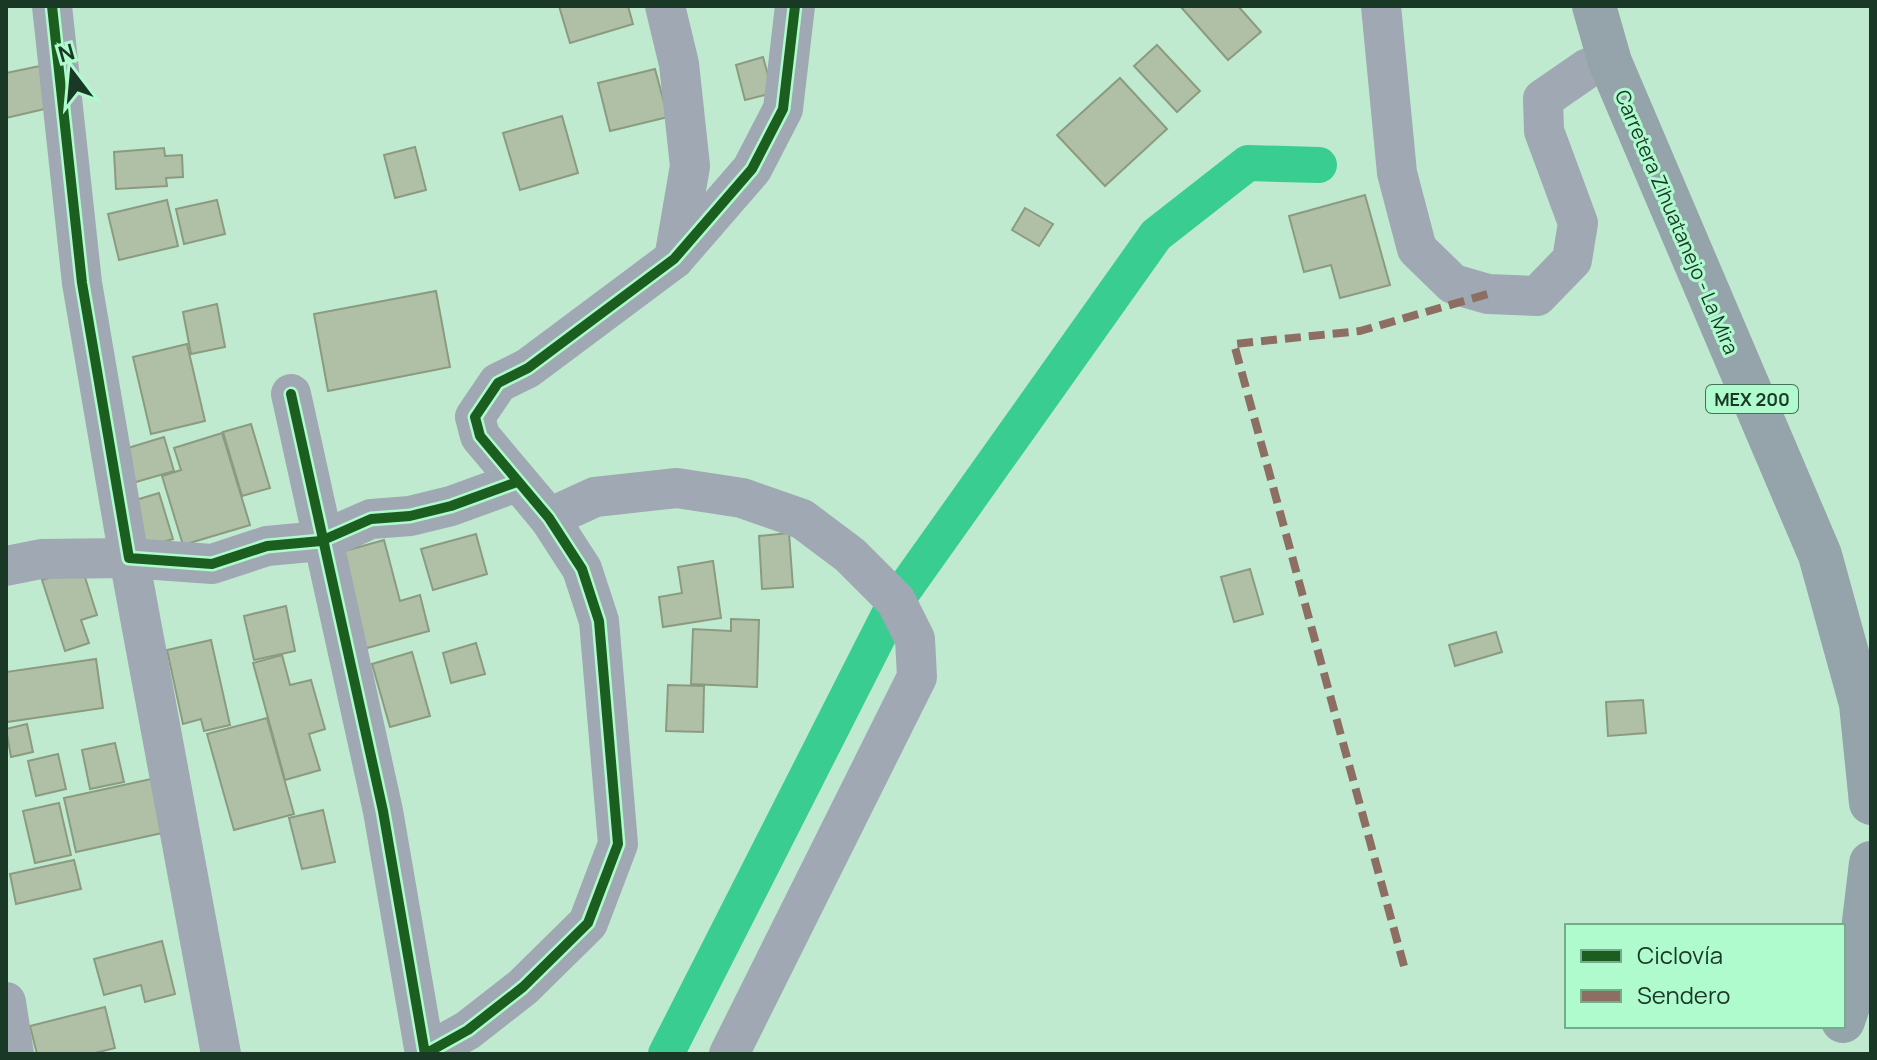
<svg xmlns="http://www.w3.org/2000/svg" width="1877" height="1060" font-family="Manrope,sans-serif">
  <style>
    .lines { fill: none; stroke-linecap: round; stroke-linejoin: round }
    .canal { stroke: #3acd92; stroke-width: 36 }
    .building { fill: #b0c0a6; stroke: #8b9b80; stroke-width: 2 }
    .street { stroke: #a0a8b3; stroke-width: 40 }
    .highway { stroke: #95a4ab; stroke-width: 44 }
    .quiet { stroke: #8d6e63; stroke-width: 8; stroke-dasharray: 16 8; stroke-linecap: butt }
    .cycleway-casing { stroke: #affbcd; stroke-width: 15 }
    .cycleway { stroke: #1b5e20; stroke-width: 10 }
    .labels { text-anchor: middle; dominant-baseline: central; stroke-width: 6; stroke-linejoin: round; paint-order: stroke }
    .shield { fill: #affbcd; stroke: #467258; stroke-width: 2 }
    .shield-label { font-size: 18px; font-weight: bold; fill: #193826 }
    .street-label { font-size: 20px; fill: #193826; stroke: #affbcd }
  </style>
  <rect width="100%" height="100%" fill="#c0ead0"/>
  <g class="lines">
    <path class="canal" d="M666,1054L896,601L1156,235L1248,163L1319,165"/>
  </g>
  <g class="building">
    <path d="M559,6H628L633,24L570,43Z"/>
    <path d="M1180,6H1238L1261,32L1228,60Z"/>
    <path d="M1157,45L1200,91L1177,112L1134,66Z"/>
    <path d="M763,57L773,93L745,100L736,65Z"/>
    <path d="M40,66L49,108L6,118V73Z"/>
    <path d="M655,69L668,117L610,131L598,83Z"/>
    <path d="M1120,78L1167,129L1105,186L1057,135Z"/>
    <path d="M562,116L578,173L520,190L503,133Z"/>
    <path d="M415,147L426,190L395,198L384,155Z"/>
    <path d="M164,148L165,156L182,155L183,177L166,178L167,186L116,189L114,152Z"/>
    <path d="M1365,195L1390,285L1340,298L1331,265L1304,272L1289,216Z"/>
    <path d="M167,200L178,246L119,260L108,214Z"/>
    <path d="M217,200L225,234L184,244L176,209Z"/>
    <path d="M1025,208L1053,224L1039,246L1012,230Z"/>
    <path d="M436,291L450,367L328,391L314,314Z"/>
    <path d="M217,304L225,347L191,354L183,312Z"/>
    <path d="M187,344L205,421L151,434L133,357Z"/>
    <path d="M251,424L270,488L242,496L223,432Z"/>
    <path d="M222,433L250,525L183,545L162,476L181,470L174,448Z"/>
    <path d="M164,437L174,471L129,484L118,451Z"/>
    <path d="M159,493L173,539L143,548L129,502Z"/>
    <path d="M789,533L793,587L762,589L759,536Z"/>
    <path d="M476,534L487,574L433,590L421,549Z"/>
    <path d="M384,540L400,601L420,595L429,631L360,650L334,554Z"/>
    <path d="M713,561L721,618L663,627L659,597L682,593L678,567Z"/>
    <path d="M82,568L97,615L81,620L89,643L65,651L42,580Z"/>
    <path d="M1250,569L1263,614L1234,622L1221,577Z"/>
    <path d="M286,606L295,651L254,660L244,616Z"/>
    <path d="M731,619L759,620L757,687L691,684L693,629L731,631Z"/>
    <path d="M1496,632L1502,652L1455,666L1449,645Z"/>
    <path d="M211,640L230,725L204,731L201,719L183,724L167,650Z"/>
    <path d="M476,643L485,674L451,683L443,653Z"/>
    <path d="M412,652L430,716L390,727L372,664Z"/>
    <path d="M282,655L290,685L311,680L325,729L309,734L320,770L285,780L253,663Z"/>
    <path d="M96,659L103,708L7,722L6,672Z"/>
    <path d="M668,685L704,686L703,732L666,731Z"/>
    <path d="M1643,700L1646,733L1608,736L1606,702Z"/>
    <path d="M267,718L294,814L234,830L207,734Z"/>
    <path d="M27,724L33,752L11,757L6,729Z"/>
    <path d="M115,743L124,782L90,789L82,750Z"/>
    <path d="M58,754L66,789L36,796L28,761Z"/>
    <path d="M165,776L176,830L76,852L64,798Z"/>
    <path d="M59,803L71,855L35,863L23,811Z"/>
    <path d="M323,810L335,862L302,869L289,818Z"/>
    <path d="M74,860L81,889L16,904L10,874Z"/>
    <path d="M162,941L175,994L145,1002L141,985L104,995L94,959Z"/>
    <path d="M105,1007L115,1048L91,1054H37L30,1026Z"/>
  </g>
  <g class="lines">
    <g class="street">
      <path d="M52,6L82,283L129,558L212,564L267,546L321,541L371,519L410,516L451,506L517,482"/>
      <path d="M665,6L679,64L690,166L674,259"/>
      <path d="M1381,6L1397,173L1417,249L1453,284L1488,294L1537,296L1572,260L1578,223L1544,131L1543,99L1588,68L1610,62"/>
      <path d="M291,394L383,811L425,1054L468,1030L523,987L588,923L618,844L599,621L582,569L549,518L480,436L475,417L498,383L528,368L674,259L752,169L783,109L795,6"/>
      <path d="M549,518L595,497L677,488L742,498L802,519L850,555L896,601L915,639L917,677L729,1054"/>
      <path d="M6,566L41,559L129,558L221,1054"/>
      <path d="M6,1002L14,1054"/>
    </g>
    <g class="highway">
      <path d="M1594,6L1610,62L1820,555L1861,704L1871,803"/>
      <path d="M1843,1021L1857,980L1871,863"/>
    </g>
    <path class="quiet" d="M1404,966L1234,344L1360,331L1488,294"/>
    <defs>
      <g id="cycleway">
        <path d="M52,6L82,283L129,558L212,564L267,546L321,541L371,519L410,516L451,506L517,482"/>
        <path d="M291,394L383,811L425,1054L468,1030L523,987L588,923L618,844L599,621L582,569L549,518L480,436L475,417L498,383L528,368L674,259L752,169L783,109L795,6"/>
      </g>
    </defs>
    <use href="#cycleway" class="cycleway-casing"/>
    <use href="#cycleway" class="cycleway"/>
  </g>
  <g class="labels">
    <rect class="shield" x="1706" y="385" width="92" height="28" rx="6"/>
    <g class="shield-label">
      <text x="1752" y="399">MEX 200</text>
    </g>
    <g class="street-label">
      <text transform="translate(1677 222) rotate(67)">Carretera Zihuatanejo - La Mira</text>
    </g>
  </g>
  <rect width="1877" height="1060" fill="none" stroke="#193826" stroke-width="16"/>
  <rect x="1565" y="924" width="280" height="104" fill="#affbcd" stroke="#73ad8a" stroke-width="2"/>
  <rect x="1581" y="950" width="40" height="12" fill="#1b5e20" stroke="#73ad8a" stroke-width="2"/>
  <text x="1637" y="964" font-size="24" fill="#193826">Ciclovía</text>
  <rect x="1581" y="990" width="40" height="12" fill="#8d6e63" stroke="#73ad8a" stroke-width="2"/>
  <text x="1637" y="1004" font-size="24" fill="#193826">Sendero</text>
  <g transform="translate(72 72) rotate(344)" stroke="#affbcd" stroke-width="6" paint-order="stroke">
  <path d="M0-6L14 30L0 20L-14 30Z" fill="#193826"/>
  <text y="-12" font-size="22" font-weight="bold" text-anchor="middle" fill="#193826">N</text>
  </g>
</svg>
